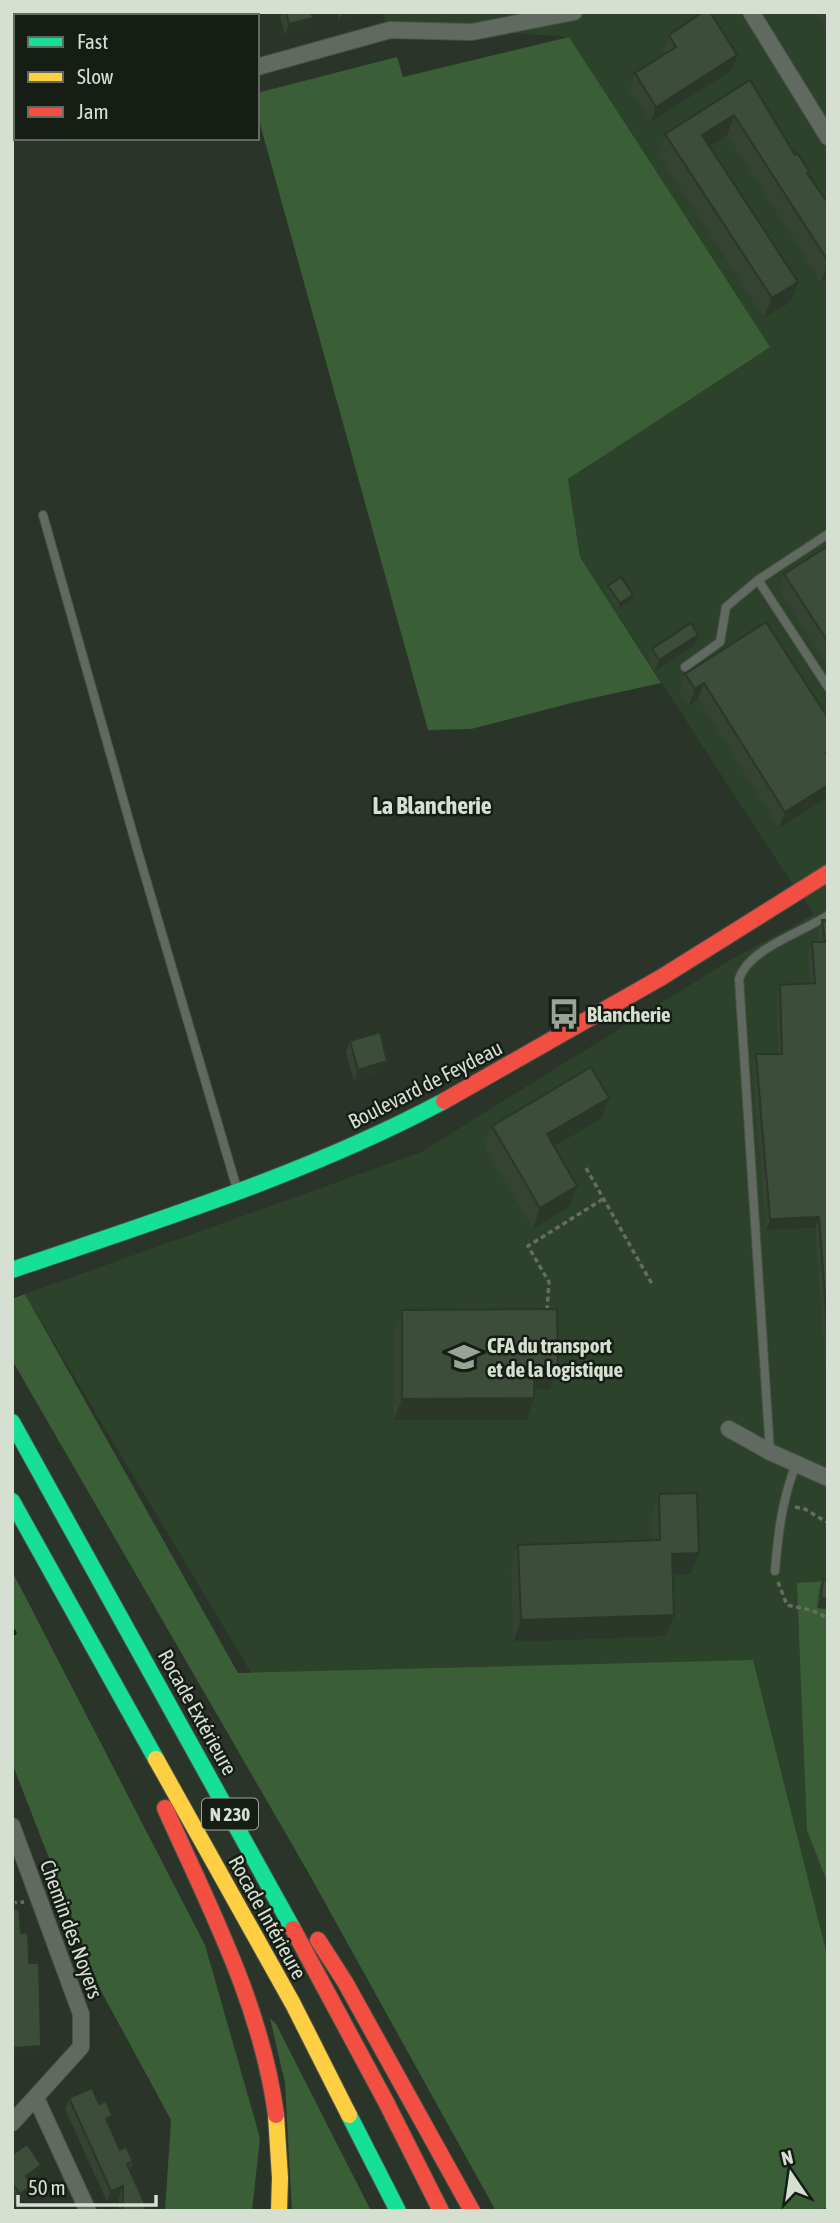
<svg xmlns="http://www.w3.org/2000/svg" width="840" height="2223" font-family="'Asap Condensed',sans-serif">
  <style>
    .built { fill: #2d422a }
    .green { fill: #3a5f37 }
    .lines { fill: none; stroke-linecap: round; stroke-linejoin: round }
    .stream { stroke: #072605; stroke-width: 5 }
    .lane-casing { stroke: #495348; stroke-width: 10 }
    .street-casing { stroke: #495348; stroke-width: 18 }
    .fast-casing { stroke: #495348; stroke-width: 18 }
    .slow-casing { stroke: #495348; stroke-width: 18 }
    .jam-casing { stroke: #495348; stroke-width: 18 }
    .path { stroke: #666c64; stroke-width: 3.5; stroke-dasharray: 5 3.5; stroke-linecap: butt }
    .lane { stroke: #616a60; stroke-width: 8 }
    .street { stroke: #616a60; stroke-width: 16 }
    .fast { stroke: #16e098; stroke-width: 16 }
    .slow { stroke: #ffcf43; stroke-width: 16 }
    .jam { stroke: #f24e42; stroke-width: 16 }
    .wall { fill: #344332 }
    .shaded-wall { fill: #2a3729 }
    .building { fill: #3c4e3a; stroke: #2a3729; stroke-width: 2 }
    .labels { text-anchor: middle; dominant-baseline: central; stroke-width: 5; stroke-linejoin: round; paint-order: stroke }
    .shield { fill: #151d14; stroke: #9ba69a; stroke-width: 2 }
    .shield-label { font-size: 19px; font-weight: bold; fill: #d5e0d3 }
    .poi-label { font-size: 21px; font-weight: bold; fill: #d5e0d3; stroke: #151d14; text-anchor: start }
    .street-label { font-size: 21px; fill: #d5e0d3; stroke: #151d14 }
    .quarter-label { font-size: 24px; font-weight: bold; fill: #d5e0d3; stroke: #151d14 }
  </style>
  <rect width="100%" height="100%" fill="#2a3429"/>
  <g class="built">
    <path d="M12,12H215L209,16H16V117L12,119Z"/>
    <path d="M383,12H828V2211H572L25,1294L421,1152L727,962L814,914L783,870L580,557L568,479L769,347L569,37L386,24Z"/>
  </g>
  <g class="green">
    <path d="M569,37L770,347L568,479L580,557L661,683L575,702L471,729L428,730L257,113V93L397,57L403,77Z"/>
    <path d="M25,1294L238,1673L753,1660L828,1959V2207L815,2211H496L308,1872L12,1360V1299Z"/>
    <path d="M12,1571L205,1945L260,2138L252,2211H165L171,2120L100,1989L12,1763Z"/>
    <path d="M828,1581V1884L807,1830L797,1583Z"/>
    <path d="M270,2018L276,2024L371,2211H292L285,2083Z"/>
  </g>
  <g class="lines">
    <path class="stream" d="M12,1630L14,1633"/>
    <defs>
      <g id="lane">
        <path d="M43,515L138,852L237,1189"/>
        <path d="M828,534L758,580L828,687"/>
        <path d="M685,667L720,642L726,607L758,580"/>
        <path d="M770,1452L739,979C749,948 802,933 828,915"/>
        <path d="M775,1571C778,1534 782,1500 796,1464"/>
      </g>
      <g id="street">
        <path d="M751,12L828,137"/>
        <path d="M257,67L390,30L472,32L574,12"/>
        <path d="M729,1429L770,1452L828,1478"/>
        <path d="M12,1826L81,2014V2047L12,2123"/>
        <path d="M36,2098L88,2211"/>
      </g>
      <g id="fast">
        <path d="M12,1270C158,1220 307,1174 444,1101"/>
        <path d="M12,1422L293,1929"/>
        <path d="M12,1501L156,1759"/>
        <path d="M349,2115L398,2211"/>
      </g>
      <g id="slow">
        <path d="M156,1759L293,2004L349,2115"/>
        <path d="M276,2115L280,2178L279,2211"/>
      </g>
      <g id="jam">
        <path d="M444,1101L662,977L828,873"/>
        <path d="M165,1808C210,1909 261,2004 276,2115"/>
        <path d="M293,1929L386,2102L441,2211"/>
        <path d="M318,1940L345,1982L472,2211"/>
      </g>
    </defs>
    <use href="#lane" class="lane-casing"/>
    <use href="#street" class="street-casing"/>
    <use href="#fast" class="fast-casing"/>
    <use href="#slow" class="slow-casing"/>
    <use href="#jam" class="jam-casing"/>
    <g class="path">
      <path d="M586,1168L652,1284"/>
      <path d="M547,1310L549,1282L528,1246L603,1199"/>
      <path d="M795,1507L805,1509L828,1523"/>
      <path d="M778,1582L787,1605L811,1610L828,1618"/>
      <path d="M12,1903L24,1902"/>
    </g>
    <use href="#lane" class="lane"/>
    <use href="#street" class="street"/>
    <use href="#fast" class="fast"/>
    <use href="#slow" class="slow"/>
    <use href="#jam" class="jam"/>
  </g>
  <g class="wall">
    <path d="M282,12H311L309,29L285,35L280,17Z"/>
    <path d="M337,12H363L362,14L339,21Z"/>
    <path d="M815,12H828V33Z"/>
    <path d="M669,35L732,70L651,122L629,89L635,73L665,54L663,50Z"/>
    <path d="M750,80L795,155L809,171L808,175L828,203V278L821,282L727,135L710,146L798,282L791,302L764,318L658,154L665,134Z"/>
    <path d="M828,546V667L779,590L784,574Z"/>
    <path d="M608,586L630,601L618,609L606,591Z"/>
    <path d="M694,646L655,671L648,660L652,649Z"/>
    <path d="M685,674L828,718V797L779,828L698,699L689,705L679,690Z"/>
    <path d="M822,920H828V1404L815,1228L766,1230L752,1065L756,1054H778L776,997L780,985L810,983L808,953L812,942H819L818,931Z"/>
    <path d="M350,1041L387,1061L383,1072L354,1081L346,1052Z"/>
    <path d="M601,1119L554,1146L569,1207L533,1229L484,1147L492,1126Z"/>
    <path d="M402,1310L558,1368L550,1389H534L527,1420H394V1331Z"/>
    <path d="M659,1494L699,1553L691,1574L672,1575L666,1636L513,1642L511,1566L518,1545L652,1540L651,1515Z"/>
    <path d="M823,1579L828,1580V1609L817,1608L819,1590Z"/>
    <path d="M69,2098L109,2125L120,2150L133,2161L130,2170L145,2211H119V2197L107,2202L65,2109Z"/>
    <path d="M12,2155L37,2176L30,2181L29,2196L16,2205L12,2199Z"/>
  </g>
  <g class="shaded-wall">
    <path d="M342,12H363L362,14L339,21Z"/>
    <path d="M313,18L309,29L285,35L289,24Z"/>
    <path d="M737,55L732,70L651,122L656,107Z"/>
    <path d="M734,115L727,135L695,155L702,135Z"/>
    <path d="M828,264V278L821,282Z"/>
    <path d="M798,282L791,302L764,318L772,298Z"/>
    <path d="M633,595L630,601L618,609L620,603Z"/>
    <path d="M698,635L694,646L655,671L659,660Z"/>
    <path d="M704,683L698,699L689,705L695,689Z"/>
    <path d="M828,785V797L779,828L785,812Z"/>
    <path d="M387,1061L383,1072L354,1081L358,1070Z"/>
    <path d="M609,1098L601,1119L539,1155L547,1134Z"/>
    <path d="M577,1186L569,1207L533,1229L540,1208Z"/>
    <path d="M819,1217L815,1228L766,1230L770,1219Z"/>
    <path d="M534,1368H558L550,1389H527Z"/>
    <path d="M534,1398L527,1420H394L402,1399Z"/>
    <path d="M699,1553L691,1574L664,1575L672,1554Z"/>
    <path d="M821,1598H828V1609L817,1608Z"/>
    <path d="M674,1615L666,1636L513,1642L521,1620Z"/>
    <path d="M41,2046L37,2056L12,2057V2048Z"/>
    <path d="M112,2116L108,2127L106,2119Z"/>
    <path d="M41,2165L37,2176L22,2187L26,2176Z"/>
    <path d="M33,2185L29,2196L16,2205L20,2194Z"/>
    <path d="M123,2186L119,2197L107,2202L111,2191Z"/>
  </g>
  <g class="building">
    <path d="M286,12H311L313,18L289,24Z"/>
    <path d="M703,12H710L737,55L656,107L635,73L676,47L669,35Z"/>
    <path d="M750,80L795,155L797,153L809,171L807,173L828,203V261L734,115L702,135L798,282L772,298L665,134Z"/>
    <path d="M828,546V642L784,574Z"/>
    <path d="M621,577L633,595L620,603L608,586Z"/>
    <path d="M766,622L828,718V752L826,753L828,756V785L785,812L704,683L695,689L685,674Z"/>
    <path d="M691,623L698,635L659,660L652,649Z"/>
    <path d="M822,920H828V1338L819,1217L770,1219L756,1054H782L780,985L815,983L812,942H825Z"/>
    <path d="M380,1032L387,1061L358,1070L350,1041Z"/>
    <path d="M591,1067L609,1098L547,1134L577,1186L540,1208L492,1126Z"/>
    <path d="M557,1309L558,1368H534V1398L402,1399V1310Z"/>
    <path d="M697,1493L699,1553L672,1554L674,1615L521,1620L518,1545L660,1540L659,1494Z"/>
    <path d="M823,1579L828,1580V1598H821Z"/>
    <path d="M14,1903L15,1909H19L21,1933H28L29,1963H39L41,2046L12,2048V1904Z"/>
    <path d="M92,2088L99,2104L106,2101L112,2116L106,2119L120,2150L126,2147L133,2161L127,2164L145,2204V2211H123V2186L111,2191L69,2098Z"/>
    <path d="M27,2144L41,2165L26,2176L33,2185L20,2194L13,2184L12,2185V2155Z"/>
  </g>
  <defs>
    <symbol id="bus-bare" viewBox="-9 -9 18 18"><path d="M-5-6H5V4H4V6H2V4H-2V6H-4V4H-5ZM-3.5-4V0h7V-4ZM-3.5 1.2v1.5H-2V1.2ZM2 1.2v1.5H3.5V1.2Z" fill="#99a498" stroke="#151d14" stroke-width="2.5" paint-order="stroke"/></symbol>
    <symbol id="university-bare" viewBox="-9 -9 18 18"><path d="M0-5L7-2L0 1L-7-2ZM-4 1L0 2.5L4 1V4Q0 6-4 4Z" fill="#99a498" stroke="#151d14" stroke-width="2.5" paint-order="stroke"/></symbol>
  </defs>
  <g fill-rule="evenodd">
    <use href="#bus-bare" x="542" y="992" width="44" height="44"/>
    <use href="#university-bare" x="442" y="1335" width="44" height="44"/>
  </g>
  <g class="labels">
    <rect class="shield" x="202" y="1798.5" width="56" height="31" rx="5"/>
    <g class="shield-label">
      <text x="230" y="1814">N 230</text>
    </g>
    <g class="poi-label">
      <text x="587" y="1014">Blancherie</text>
      <text x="487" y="1345">CFA du transport<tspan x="487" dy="24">et de la logistique</tspan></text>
    </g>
    <g class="street-label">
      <text transform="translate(425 1084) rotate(-27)">Boulevard de Feydeau</text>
      <text transform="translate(198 1712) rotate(61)">Rocade Extérieure</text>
      <text transform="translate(268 1917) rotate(61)">Rocade Intérieure</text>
      <text transform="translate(72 1929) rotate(70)">Chemin des Noyers</text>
    </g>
    <g class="quarter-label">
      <text x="432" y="805">La Blancherie</text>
    </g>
  </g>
  <rect width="840" height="2223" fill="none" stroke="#d5e0d3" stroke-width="28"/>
  <rect x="14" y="14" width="245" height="126" fill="#151d14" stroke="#626b60" stroke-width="2"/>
  <rect x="28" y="37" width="35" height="10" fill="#16e098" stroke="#626b60" stroke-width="2"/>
  <text x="77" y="49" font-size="21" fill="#d5e0d3">Fast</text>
  <rect x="28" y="72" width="35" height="10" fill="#ffcf43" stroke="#626b60" stroke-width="2"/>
  <text x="77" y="84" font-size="21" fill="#d5e0d3">Slow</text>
  <rect x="28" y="107" width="35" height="10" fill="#f24e42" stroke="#626b60" stroke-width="2"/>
  <text x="77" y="119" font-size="21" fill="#d5e0d3">Jam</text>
  <g transform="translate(791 2174) rotate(347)" stroke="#151d14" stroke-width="5" paint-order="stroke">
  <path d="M0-5L12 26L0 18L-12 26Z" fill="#d5e0d3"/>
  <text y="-10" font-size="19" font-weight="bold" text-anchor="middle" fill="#d5e0d3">N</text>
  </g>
  <path d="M18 2195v10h138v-10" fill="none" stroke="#d5e0d3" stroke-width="3.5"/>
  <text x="28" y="2195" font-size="21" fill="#d5e0d3" stroke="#151d14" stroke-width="5" paint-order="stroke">50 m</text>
</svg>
